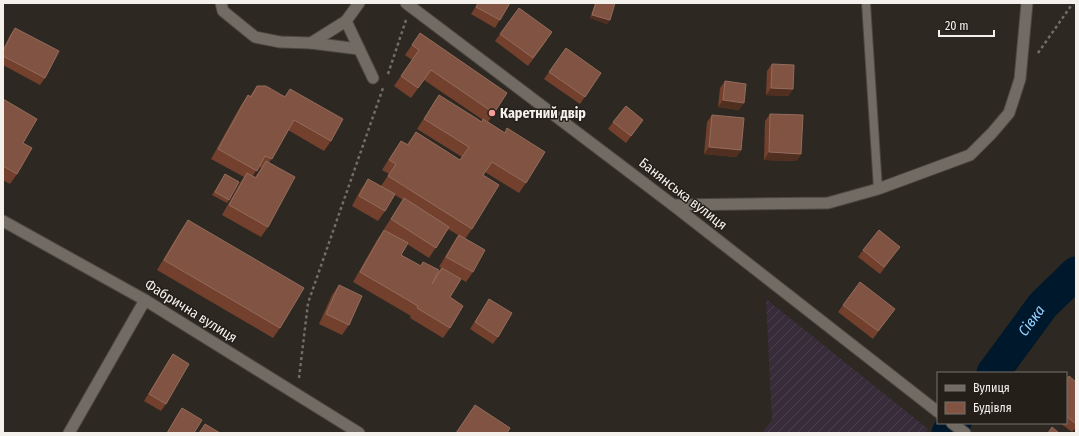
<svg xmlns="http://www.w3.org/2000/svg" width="1079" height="436" font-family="'Fira Sans Condensed',sans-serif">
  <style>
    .industrial { fill: url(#industrial-furrows) }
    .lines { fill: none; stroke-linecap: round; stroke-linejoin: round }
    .river { stroke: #00182b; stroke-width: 33 }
    .service-casing { stroke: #4b4741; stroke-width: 10 }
    .minor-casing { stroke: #4b4741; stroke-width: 13 }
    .path { stroke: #716d67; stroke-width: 2.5; stroke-dasharray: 3 3; stroke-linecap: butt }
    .service { stroke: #716b63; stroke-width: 8 }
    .minor { stroke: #716b63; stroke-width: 11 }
    .wall { fill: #73402d; fill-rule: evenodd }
    .shaded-wall { fill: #512f20 }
    .building { fill: #815342; stroke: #936c5c }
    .poi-dot { fill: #f59b9c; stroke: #241f18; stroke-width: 1.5 }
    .labels { text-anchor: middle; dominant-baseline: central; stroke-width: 3; stroke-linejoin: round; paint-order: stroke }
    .poi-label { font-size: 14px; font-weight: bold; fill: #f4f1ec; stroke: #241f18; text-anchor: start }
    .street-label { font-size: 14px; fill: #f4f1ec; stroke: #241f18 }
    .water-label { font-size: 15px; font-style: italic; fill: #93cfff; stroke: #241f18 }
  </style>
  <defs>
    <pattern id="industrial-furrows" width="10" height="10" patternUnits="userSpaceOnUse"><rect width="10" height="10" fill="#382c3a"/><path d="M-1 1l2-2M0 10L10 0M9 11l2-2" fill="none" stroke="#4c414d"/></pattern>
  </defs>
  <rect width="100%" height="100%" fill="#2d2922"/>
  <path class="industrial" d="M766,299L928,429L925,433H762L772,420Z"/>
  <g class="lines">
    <g class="river">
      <path id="s1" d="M993,373L1043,305L1076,273"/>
      <path d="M948,433L955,423"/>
    </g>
    <defs>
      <path id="service" d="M866,3L878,189"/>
      <g id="minor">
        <path d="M221,3L223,11L255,37L280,42L311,43L346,21"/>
        <path d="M359,3L346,21L373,78"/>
        <path d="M406,3L673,205L938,412"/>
        <path d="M311,43L359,49"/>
        <path d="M673,205L828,203L878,189L970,155L992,133L1009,113L1020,79L1027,3"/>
        <path d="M3,221L145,300L359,433"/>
        <path d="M952,423L965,433"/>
        <path d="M69,433L145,300"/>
      </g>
    </defs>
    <use href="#service" class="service-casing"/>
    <use href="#minor" class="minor-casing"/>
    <g class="path">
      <path d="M1038,53L1073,3"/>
      <path d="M388,74L406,20"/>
      <path d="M299,378L308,303L383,88"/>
    </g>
    <use href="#service" class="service"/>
    <use href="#minor" class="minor"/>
  </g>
  <g class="wall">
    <path d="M478,3H510L495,28L471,14Z"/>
    <path d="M595,3H615L607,24L590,18Z"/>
    <path d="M15,28L45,78L40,85L3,65V49L10,35Z"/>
    <path d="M420,33L507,93L488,122L504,133L507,128L526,183L519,193L485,172L483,175L472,229L465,239L473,272L466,282L449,272L450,328L443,338L410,318L411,316L353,282L377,240L384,230L388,232L384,229L403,200L395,195L385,211L378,221L352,206L361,189L368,179L381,186L389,174L382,170L394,151L401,141L407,144L416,132L460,160L462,157L417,129L439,95L482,122L483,120L424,80L411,98L394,86L412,60L405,55ZM448,229L458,235L452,245L439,267L441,268L436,276L423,262L420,266L401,255L407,244L429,258Z"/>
    <path d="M500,34L547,40L528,66L495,41Z"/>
    <path d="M566,48L601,73L580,104L544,79Z"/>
    <path d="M772,64L793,89L788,96L766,95L767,71Z"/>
    <path d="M725,81L739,110L718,107L720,88Z"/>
    <path d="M257,86L285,96L290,89L331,141L324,151L288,130L269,163L268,227L261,237L222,215L240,183L244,177L211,159L241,105L248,95L250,96ZM259,166L261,168L255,177L253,176Z"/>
    <path d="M3,99L23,143L17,174L10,184L3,180Z"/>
    <path d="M770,114L801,154L796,161L764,160L765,121Z"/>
    <path d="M712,115L741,150L736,157L704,154L707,122Z"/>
    <path d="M643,120L626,143L608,129L613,122Z"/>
    <path d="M225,174L229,200L227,203L212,195Z"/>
    <path d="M188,220L280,328L273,338L157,270L181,230Z"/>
    <path d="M900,247L880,274L858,257L863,250Z"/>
    <path d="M339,285L349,325L342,335L319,324L332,295Z"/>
    <path d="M489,299L498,337L493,344L470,329Z"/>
    <path d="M843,305L895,309L873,339L838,312Z"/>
    <path d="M173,354L166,404L161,411L144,401L168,361Z"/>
    <path d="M1066,380L1076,382V428L1072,432L1060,423H1066Z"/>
    <path d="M182,408L194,433H167L177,415Z"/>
  </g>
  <g class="shaded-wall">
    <path d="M592,15L610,20L607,24L590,18Z"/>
    <path d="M771,88L793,89L788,96L766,95Z"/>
    <path d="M723,100L744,103L739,110L718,107Z"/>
    <path d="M709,147L741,150L736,157L704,154Z"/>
    <path d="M769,152L801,154L796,161L764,160Z"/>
  </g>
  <g class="building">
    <path d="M478,3H510L500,20L476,7Z"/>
    <path d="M596,3H615L610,20L592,15Z"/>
    <path d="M519,8L552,32L533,58L500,34Z"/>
    <path d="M15,28L59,51L45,78L3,56V51Z"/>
    <path d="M420,33L507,93L494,113L431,70L418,88L401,76L419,50L412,45Z"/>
    <path d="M566,48L601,73L585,97L549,72Z"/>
    <path d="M772,64L794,65L793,89L771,88Z"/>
    <path d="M725,81L746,84L744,103L723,100Z"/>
    <path d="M257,86H266L285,97L290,89L343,119L331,141L294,120L272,159L265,156L257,171L218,149L248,95L251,97Z"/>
    <path d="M439,95L482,122L483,119L505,133L507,128L545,152L526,183L492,162L483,175L499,185L472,229L388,176L396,164L389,160L401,141L408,145L416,132L460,160L469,147L424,119Z"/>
    <path d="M3,99L37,119L23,143L32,148L17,174L3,166Z"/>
    <path d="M626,106L643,120L631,136L613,122Z"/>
    <path d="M770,114L803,115L801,154L769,152Z"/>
    <path d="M712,115L744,118L741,150L709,147Z"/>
    <path d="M266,161L295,177L268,227L229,205L247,173L256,178Z"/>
    <path d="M225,174L239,182L229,200L215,192Z"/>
    <path d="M368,179L395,194L385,211L359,196Z"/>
    <path d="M404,198L449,227L436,248L391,219Z"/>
    <path d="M188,220L304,288L280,328L164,260Z"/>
    <path d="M384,230L408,243L401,255L421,266L423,262L439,270L432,284L442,268L461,279L450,297L463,306L450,328L417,308L418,306L360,272Z"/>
    <path d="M879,230L900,247L884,267L863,250Z"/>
    <path d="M459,235L485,250L473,272L446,257Z"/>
    <path d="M860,282L895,309L878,331L843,305Z"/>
    <path d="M339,285L362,296L349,325L326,314Z"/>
    <path d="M489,299L512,313L498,337L475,322Z"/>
    <path d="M173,354L189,364L166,404L149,394Z"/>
    <path d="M1069,376L1076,382V424L1066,416V380Z"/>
    <path d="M475,405L510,428L507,433H456Z"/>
    <path d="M182,408L202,420L194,433H167Z"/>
    <path d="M205,424L220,433H199Z"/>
    <path d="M1052,427L1059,433H1048Z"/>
  </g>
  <circle class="poi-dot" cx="492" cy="113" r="4"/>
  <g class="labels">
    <g class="poi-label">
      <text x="500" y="113">Каретний двір</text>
    </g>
    <g class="street-label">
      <text transform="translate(683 194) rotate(38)">Банянська вулиця</text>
      <text transform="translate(191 311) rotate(32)">Фабрична вулиця</text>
    </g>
    <g class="water-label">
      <text stroke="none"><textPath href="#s1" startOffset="65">Сівка</textPath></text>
    </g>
  </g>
  <rect width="1079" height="436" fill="none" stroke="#f4f1ec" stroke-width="8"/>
  <rect x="937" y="372" width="130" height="52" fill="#241f18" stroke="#77736d"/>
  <rect x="945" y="385" width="20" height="6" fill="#716b63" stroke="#77736d"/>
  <text x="973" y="392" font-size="12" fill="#f4f1ec">Вулиця</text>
  <rect x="945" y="402" width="20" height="12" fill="#815342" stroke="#77736d"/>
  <text x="973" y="412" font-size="12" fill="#f4f1ec">Будівля</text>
  <path d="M939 30v6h55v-6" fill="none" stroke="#f4f1ec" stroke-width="2"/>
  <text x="945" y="30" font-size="12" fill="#f4f1ec" stroke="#241f18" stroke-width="3" paint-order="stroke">20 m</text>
</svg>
